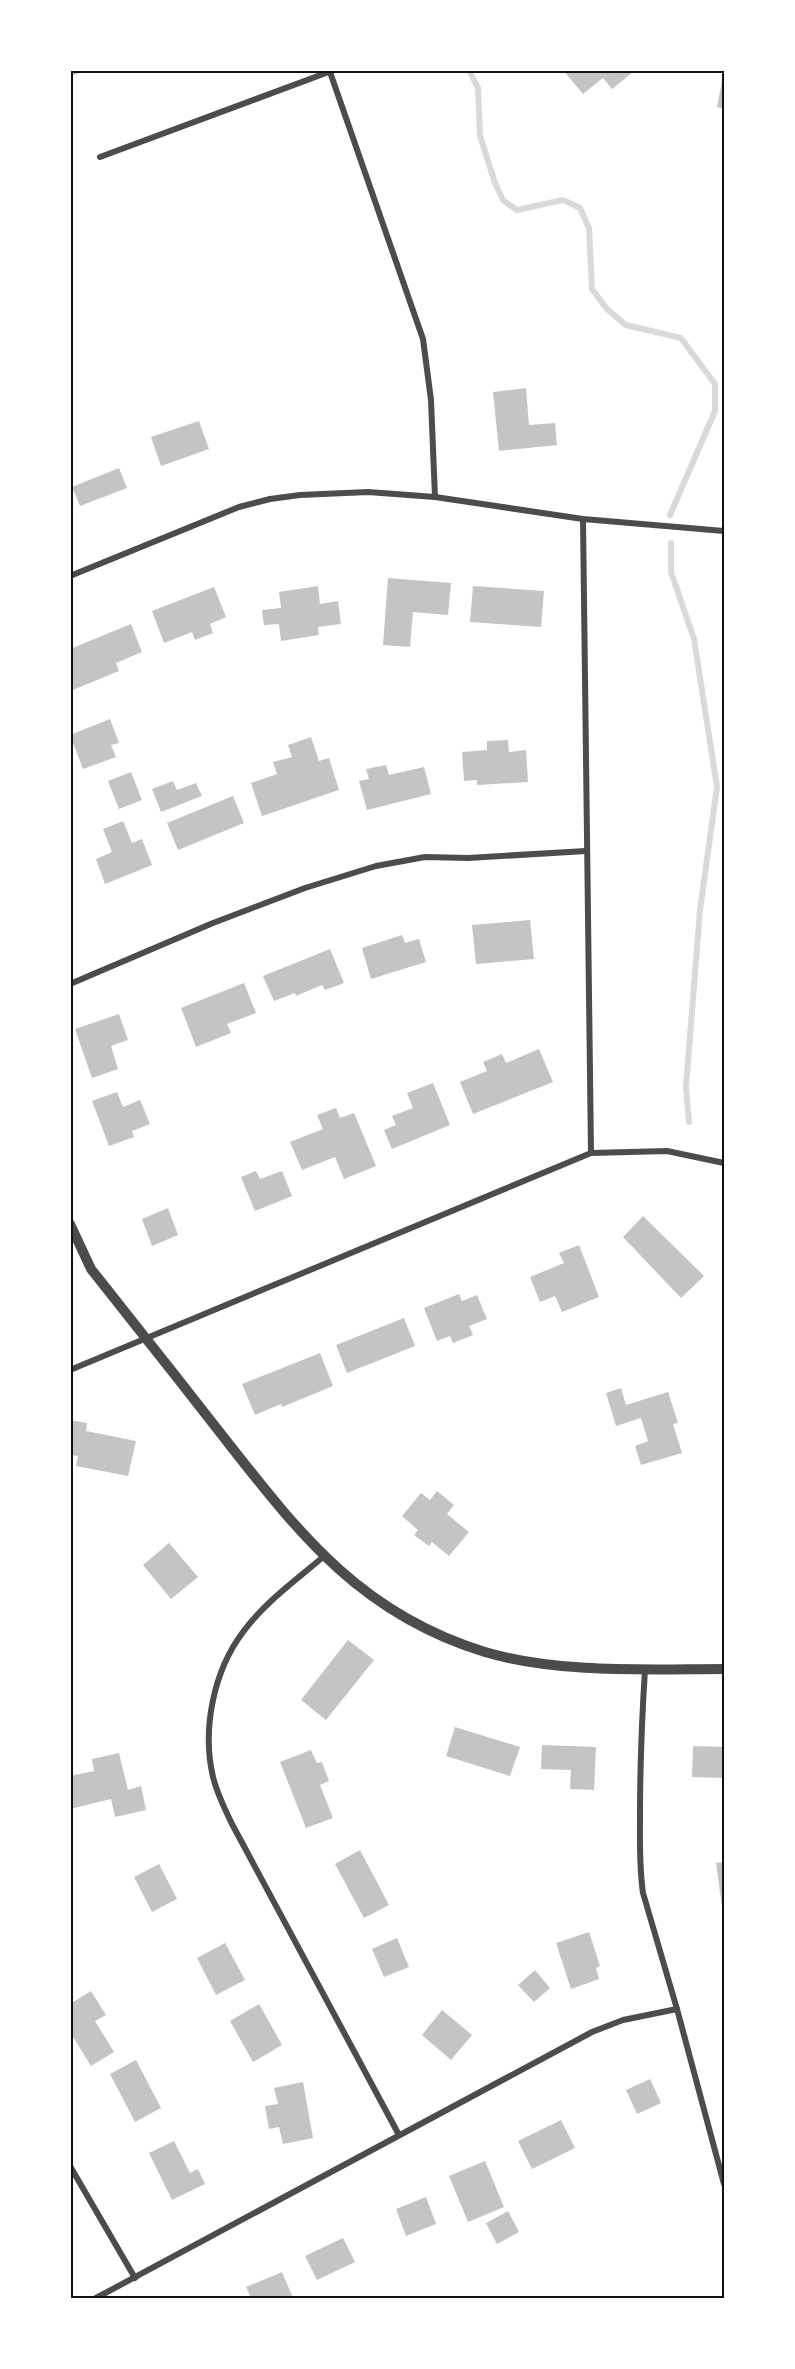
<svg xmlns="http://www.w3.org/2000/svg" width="795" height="2369" font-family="'Asap Condensed',sans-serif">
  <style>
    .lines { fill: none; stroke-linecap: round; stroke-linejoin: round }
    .stream { stroke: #d9d9d9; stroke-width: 6 }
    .building { fill: #c4c4c4 }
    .minor { stroke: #4c4c4c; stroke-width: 6 }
    .tertiary { stroke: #4c4c4c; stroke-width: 10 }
    .neatline { fill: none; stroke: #111; stroke-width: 2 }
  </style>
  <rect width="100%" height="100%" fill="#fff"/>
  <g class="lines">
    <g class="stream">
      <path d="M469,70L478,88L480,136L495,183L503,200L517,210L563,200L580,208L589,228L592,289L607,309L626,325L681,338L715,384V411L670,515"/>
      <path d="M671,543V572L694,639L717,787L700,910L686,1087L689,1122"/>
    </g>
  </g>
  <g class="building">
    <path d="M70,70H86V71L70,76Z"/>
    <path d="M563,70H631L633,72L612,89L603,78L583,94Z"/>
    <path d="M723,76H724V109L717,107Z"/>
    <path d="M526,388L529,425L555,423L557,445L499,451L493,392Z"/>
    <path d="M199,421L209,449L161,466L151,437Z"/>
    <path d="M119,468L127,488L80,506L72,487Z"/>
    <path d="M388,578L451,583L448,615L413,612L410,647L383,645Z"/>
    <path d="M318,586L320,604L338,601L341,624L318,627L319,635L281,641L279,624L264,625L262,610L281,608L279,592Z"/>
    <path d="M473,586L544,591L541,627L470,622Z"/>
    <path d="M214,587L226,617L210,624L213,633L195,640L192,632L164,643L152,611Z"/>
    <path d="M131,624L142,652L116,663L119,671L73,690L70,683V649Z"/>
    <path d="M110,719L119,743L111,745L116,757L83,769L70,735Z"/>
    <path d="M311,737L319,761L329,758L339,790L262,816L251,783L277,774L273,762L292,757L288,745Z"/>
    <path d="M508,740L509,752L526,750L528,782L477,785V780L464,781L462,752L487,750V741Z"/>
    <path d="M386,765L389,775L424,767L431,794L367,810L359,781L369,779L366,769Z"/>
    <path d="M131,772L142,800L119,809L108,781Z"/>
    <path d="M173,781L177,790L196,783L202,796L161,812L152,789Z"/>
    <path d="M233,796L244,823L178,850L167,823Z"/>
    <path d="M123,821L132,843L142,839L152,865L105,884L96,859L112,852L103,829Z"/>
    <path d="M530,920L534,959L476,964L472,925Z"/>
    <path d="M402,935L405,943L419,939L426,962L371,979L362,948Z"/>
    <path d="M330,949L344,983L325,990L322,985L296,996L295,993L274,1001L263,976Z"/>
    <path d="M244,983L256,1013L227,1024L231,1033L196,1047L181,1008Z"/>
    <path d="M119,1014L128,1040L111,1046L118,1069L92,1078L75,1029Z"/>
    <path d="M539,1049L553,1082L473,1114L460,1082L487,1071L483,1062L502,1054L506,1063Z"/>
    <path d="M433,1083L450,1125L392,1149L384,1130L396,1125L392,1116L413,1108L407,1093Z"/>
    <path d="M117,1092L123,1107L140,1100L150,1124L132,1131L134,1137L109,1146L92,1101Z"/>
    <path d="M336,1108L340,1118L354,1113L376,1166L344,1179L335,1157L302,1170L290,1142L323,1129L317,1115Z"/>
    <path d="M256,1171L260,1179L282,1171L292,1196L255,1211L241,1177Z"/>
    <path d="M168,1208L178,1235L152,1246L142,1219Z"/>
    <path d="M643,1216L704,1276L681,1298L623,1237Z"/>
    <path d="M579,1245L599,1297L562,1312L555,1296L540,1302L530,1277L564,1263L559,1253Z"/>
    <path d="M459,1294L462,1301L477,1295L487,1319L469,1326L473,1335L453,1343L450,1336L437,1341L424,1308Z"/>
    <path d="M404,1318L415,1346L347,1373L336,1345Z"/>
    <path d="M320,1353L333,1386L282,1407L281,1404L255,1415L242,1384Z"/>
    <path d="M621,1388L626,1405L668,1392L678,1423L673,1424L682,1453L641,1465L635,1446L648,1441L641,1418L616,1426L606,1393Z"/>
    <path d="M70,1420L87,1423L86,1431L136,1441L128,1476L76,1466L78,1456L70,1455Z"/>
    <path d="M437,1491L454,1505L447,1514L469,1532L449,1556L432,1542L429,1546L414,1535L418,1530L402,1516L421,1493L430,1500Z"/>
    <path d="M169,1543L198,1577L171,1599L143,1565Z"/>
    <path d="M348,1640L374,1660L326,1720L301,1700Z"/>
    <path d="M455,1727L520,1747L510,1776L446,1756Z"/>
    <path d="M542,1745L596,1747L594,1790L570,1789L571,1770L541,1769Z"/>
    <path d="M693,1746L724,1747V1778L692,1777Z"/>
    <path d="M311,1750L317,1763L322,1762L329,1781L320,1785L333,1818L306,1828L280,1762Z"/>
    <path d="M119,1753L128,1790L141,1786L146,1810L115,1817L111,1799L70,1809V1776L94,1771L92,1759Z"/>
    <path d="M360,1850L389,1905L364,1918L335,1864Z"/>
    <path d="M724,1862V1914H723L716,1863Z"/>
    <path d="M159,1864L177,1899L152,1912L134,1877Z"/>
    <path d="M589,1932L600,1966L596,1968L599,1979L571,1989L556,1943Z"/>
    <path d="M397,1938L409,1967L384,1977L372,1949Z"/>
    <path d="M225,1943L245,1980L216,1995L197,1958Z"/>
    <path d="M535,1970L550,1988L534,2002L518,1985Z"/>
    <path d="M91,1991L106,2015L95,2021L114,2052L91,2066L70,2032V2004Z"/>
    <path d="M259,2004L282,2045L253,2062L230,2021Z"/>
    <path d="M442,2010L472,2035L451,2060L422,2035Z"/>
    <path d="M136,2060L161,2108L135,2122L110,2074Z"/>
    <path d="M650,2079L661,2103L637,2114L626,2090Z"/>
    <path d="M303,2082L313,2138L283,2144L279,2127L269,2129L265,2106L278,2104L274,2088Z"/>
    <path d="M561,2120L575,2148L532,2169L518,2141Z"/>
    <path d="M174,2141L190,2173L198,2169L205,2184L172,2200L149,2153Z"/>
    <path d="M485,2161L504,2207L468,2222L449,2176Z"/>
    <path d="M426,2197L436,2224L406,2236L396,2209Z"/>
    <path d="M508,2211L519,2232L497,2244L486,2223Z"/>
    <path d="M343,2238L355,2262L317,2280L305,2256Z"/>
    <path d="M282,2272L293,2298H251L246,2287Z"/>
  </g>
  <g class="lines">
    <g class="minor">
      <path d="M330,72L423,339L431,400L435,497"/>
      <path d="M100,157L334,70"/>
      <path d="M583,519L591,1153"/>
      <path d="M70,576L239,507L270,499L300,495L368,492L435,497L583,519L724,531"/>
      <path d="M70,984L213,923L305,888L376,866L425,857L468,858L586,851"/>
      <path d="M70,1370L591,1153L667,1151L724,1163"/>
      <path d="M323,1557C295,1581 264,1603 243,1632C213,1672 202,1730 213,1777C217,1794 225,1809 232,1824L399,2135"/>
      <path d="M645,1669C642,1717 640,1765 640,1814C640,1841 639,1866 643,1893L677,2009L724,2184"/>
      <path d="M70,2166L135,2278"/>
      <path d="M96,2298L592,2032L623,2020L677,2009"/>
    </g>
    <path class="tertiary" d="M70,1224L91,1269C133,1322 176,1376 218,1430C296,1529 357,1613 485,1652C559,1674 648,1669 724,1669"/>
  </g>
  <rect width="795" height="2369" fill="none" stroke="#ffffff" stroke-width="144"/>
  <rect x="72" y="72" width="651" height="2225" class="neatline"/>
</svg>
